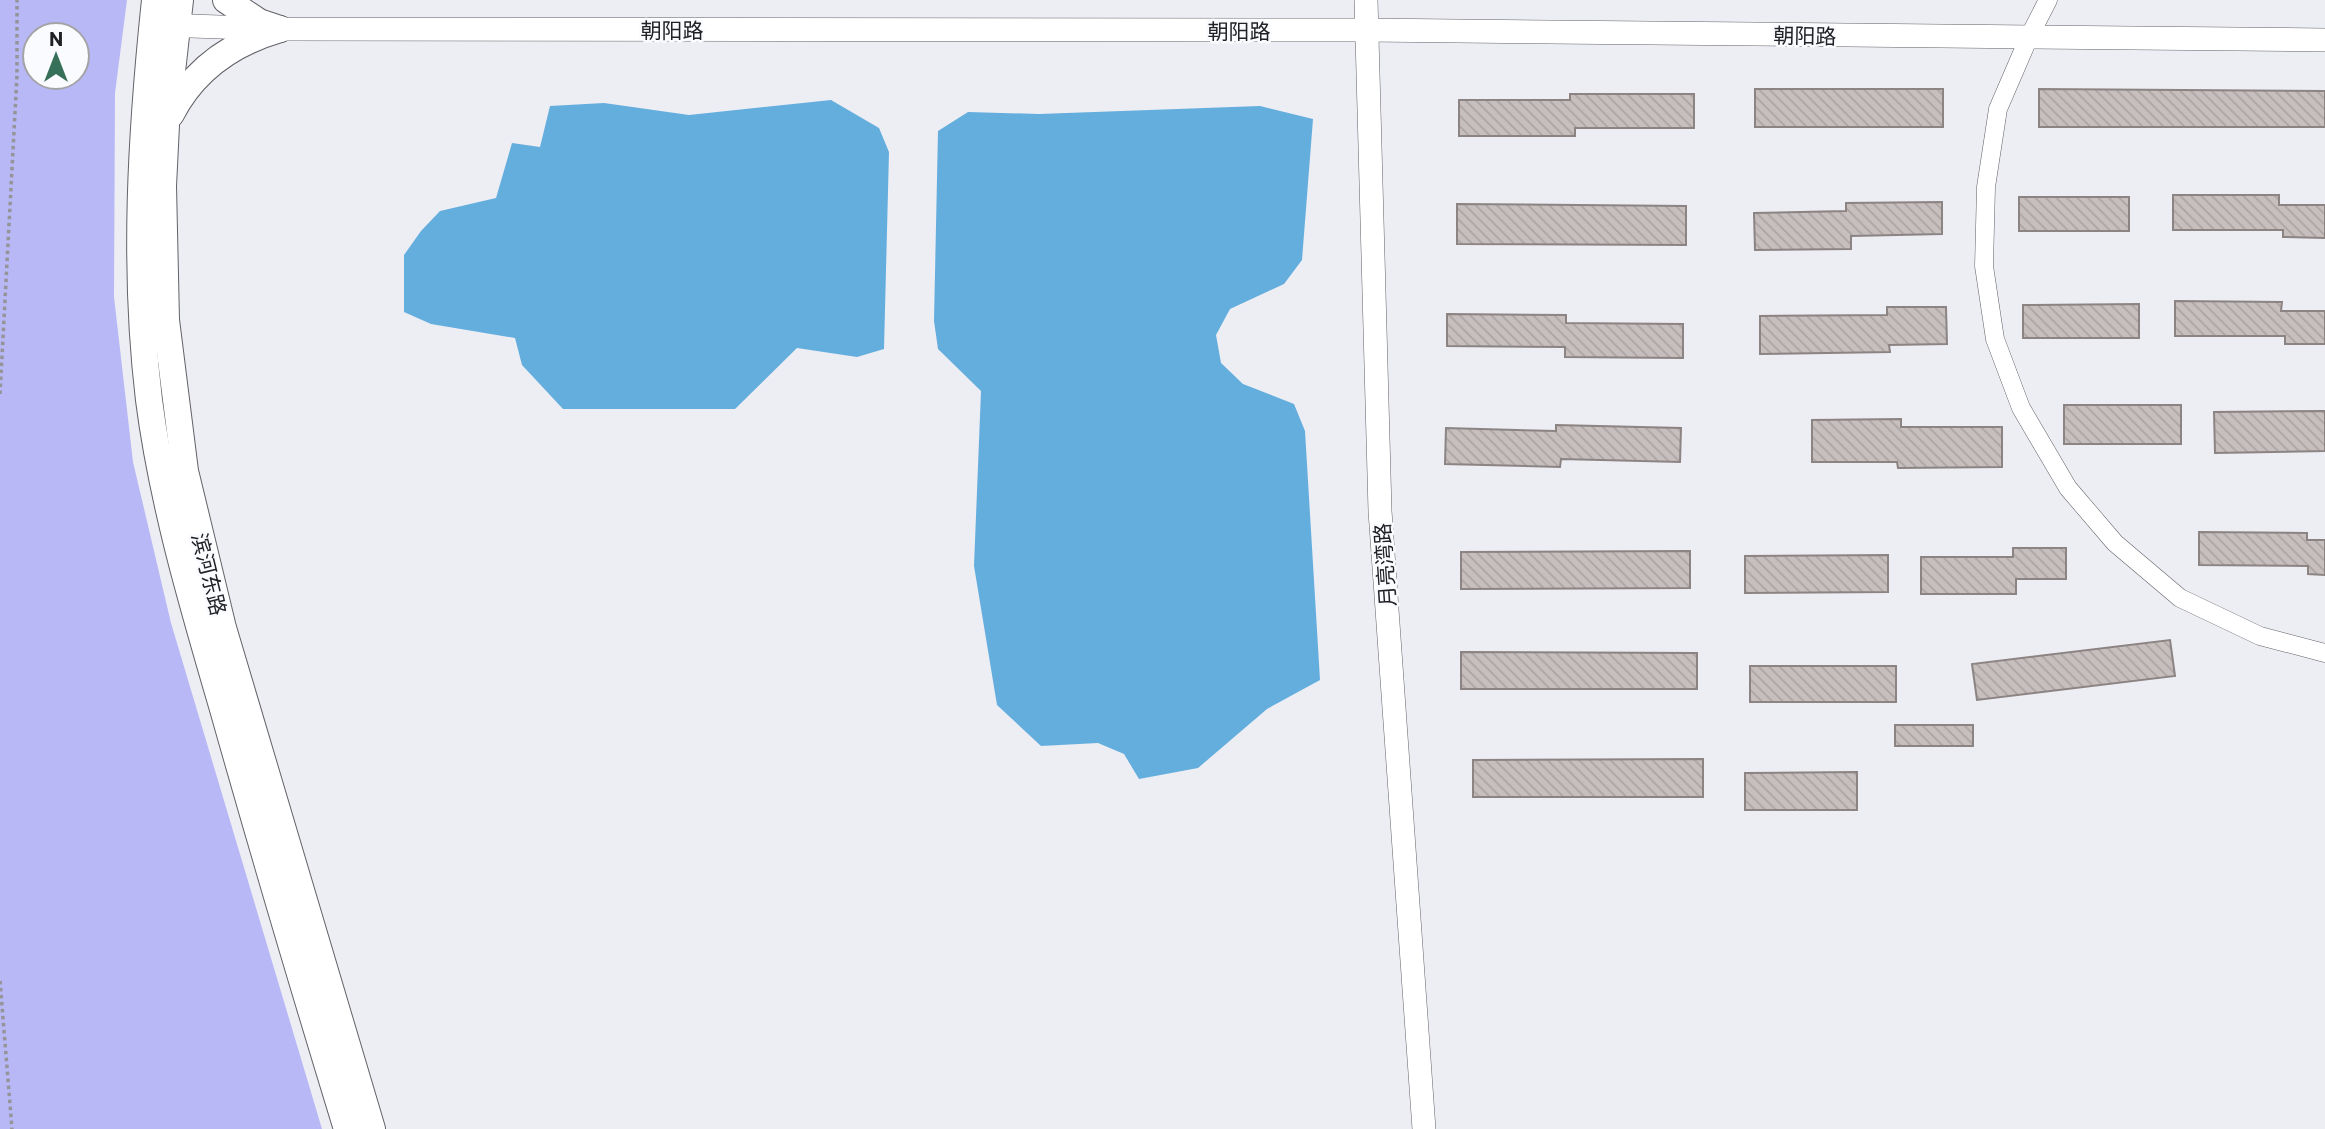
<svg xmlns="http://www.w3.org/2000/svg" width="2325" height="1129" font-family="Commissioner,'Noto Sans SC',sans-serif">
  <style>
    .green { fill: #b8b8f6; fill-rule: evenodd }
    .water { fill: #64aede }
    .building { fill: url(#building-back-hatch); stroke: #8b8483; stroke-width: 2 }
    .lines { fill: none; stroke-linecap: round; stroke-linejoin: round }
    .street-casing { stroke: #626268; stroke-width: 19 }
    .secondary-casing { stroke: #626268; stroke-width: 24 }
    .primary-casing { stroke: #626268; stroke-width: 28 }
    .path { stroke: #949499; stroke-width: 3.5; stroke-dasharray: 3.5 3.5; stroke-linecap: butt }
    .street { stroke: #fff; stroke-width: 18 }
    .secondary { stroke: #fff; stroke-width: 23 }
    .primary { stroke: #fff; stroke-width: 26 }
    .labels { text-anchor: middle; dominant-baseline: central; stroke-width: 5; stroke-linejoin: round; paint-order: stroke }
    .street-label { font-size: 21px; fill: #222224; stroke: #fafbff }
  </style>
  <defs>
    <pattern id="building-back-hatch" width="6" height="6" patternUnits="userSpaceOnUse" patternTransform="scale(1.75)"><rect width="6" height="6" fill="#c7bfbe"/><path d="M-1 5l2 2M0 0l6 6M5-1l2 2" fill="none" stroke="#aba4a3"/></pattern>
  </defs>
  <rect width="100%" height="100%" fill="#ededf4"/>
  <path class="green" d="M0,0H127L115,93L114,297L133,462L171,623L322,1129H0ZM35,35H77V77H35Z"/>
  <g class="water">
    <path d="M831,100L879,128L889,152L884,349L857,357L797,348L735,409H563L522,365L515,338L431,324L404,312V255L421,231L440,211L496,198L512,143L540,147L550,106L604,103L689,115Z"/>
    <path d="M1260,106L1313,119L1302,260L1284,284L1230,309L1216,335L1221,363L1243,384L1294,404L1305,431L1320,680L1267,709L1198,768L1139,779L1124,754L1098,743L1041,746L997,705L974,566L981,391L938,349L934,321L938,131L968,112L1039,114Z"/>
  </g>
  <g class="building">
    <rect x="1755" y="89" width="188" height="38"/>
    <path d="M2039,89L2325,91V127H2039Z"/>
    <path d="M1570,94H1694V128H1575V136H1459V100H1570Z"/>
    <path d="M2173,195H2279V205H2325V238L2283,237V230H2173Z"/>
    <rect x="2019" y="197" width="110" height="34"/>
    <path d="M1942,202V234L1851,236V249L1755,250L1754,213L1846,211V203Z"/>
    <path d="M1457,204L1686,206V245L1457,244Z"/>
    <path d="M2175,301L2282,302L2281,311H2325V344H2285V336H2175Z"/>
    <path d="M2139,304V338H2023V305Z"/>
    <path d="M1887,307H1946L1947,344L1889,345L1890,352L1760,354V316L1887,315Z"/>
    <path d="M1447,314L1566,315V323L1683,324V358L1565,357V347L1447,346Z"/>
    <rect x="2064" y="405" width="117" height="39"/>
    <path d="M2325,411V451L2215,453L2214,412Z"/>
    <path d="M1901,419V427H2002V467L1898,468L1897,462H1812V420Z"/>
    <path d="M1556,425L1681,428L1680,462L1561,459L1560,467L1445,464L1446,428L1556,431Z"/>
    <path d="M2199,532L2307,533V540H2325V575L2308,574V566L2199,565Z"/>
    <path d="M2013,548H2066V579H2016V594H1921V557H2013Z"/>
    <path d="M1690,551V588L1461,589V552Z"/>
    <path d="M1888,555V592L1745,593V556Z"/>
    <path d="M2170,640L2175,676L1977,700L1972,664Z"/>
    <path d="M1461,652L1697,653V689H1461Z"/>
    <rect x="1750" y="666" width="146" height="36"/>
    <rect x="1895" y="725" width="78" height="21"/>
    <path d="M1703,759V797H1473V760Z"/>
    <path d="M1857,772V810H1745V773Z"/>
  </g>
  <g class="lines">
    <defs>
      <path id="street" d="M2048,0L2029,37L1998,109L1986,187L1984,266L1995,339L2021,408L2068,488L2115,543L2180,598L2260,636L2325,653"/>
      <g id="secondary">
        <path d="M1366,0L1380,511L1424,1129"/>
        <path d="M162,25L280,29L1367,30L2325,40"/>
      </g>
      <g id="primary">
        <path d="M155,0C141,133 133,267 149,400C163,508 195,613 225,716C264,854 305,992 347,1129"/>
        <path d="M180,0L166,125L163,186L166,320L185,471L223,628L372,1129"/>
        <path d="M226,0L259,22L280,29"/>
        <path d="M171,114C194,69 232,43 280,29"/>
      </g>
    </defs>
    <use href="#street" class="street-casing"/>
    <use href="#secondary" class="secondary-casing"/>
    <use href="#primary" class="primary-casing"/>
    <g class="path">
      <path d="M0,394L17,75V0"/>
      <path d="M0,981L12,1129"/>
    </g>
    <use href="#street" class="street"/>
    <use href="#secondary" class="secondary"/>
    <use href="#primary" class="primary"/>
  </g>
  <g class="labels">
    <g class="street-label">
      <text x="672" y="29">朝阳路</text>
      <text x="1239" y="30">朝阳路</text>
      <text transform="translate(1805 35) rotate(1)">朝阳路</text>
      <text transform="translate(1384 565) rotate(-94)">月亮湾路</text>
      <text transform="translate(210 574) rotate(76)">滨河东路</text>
    </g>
  </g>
  <g transform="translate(56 56)"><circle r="33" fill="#fafbff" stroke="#a4a4a7" stroke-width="2"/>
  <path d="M0-5L12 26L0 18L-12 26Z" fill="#377058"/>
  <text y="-10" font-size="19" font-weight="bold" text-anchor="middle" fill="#222224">N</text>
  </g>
</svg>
